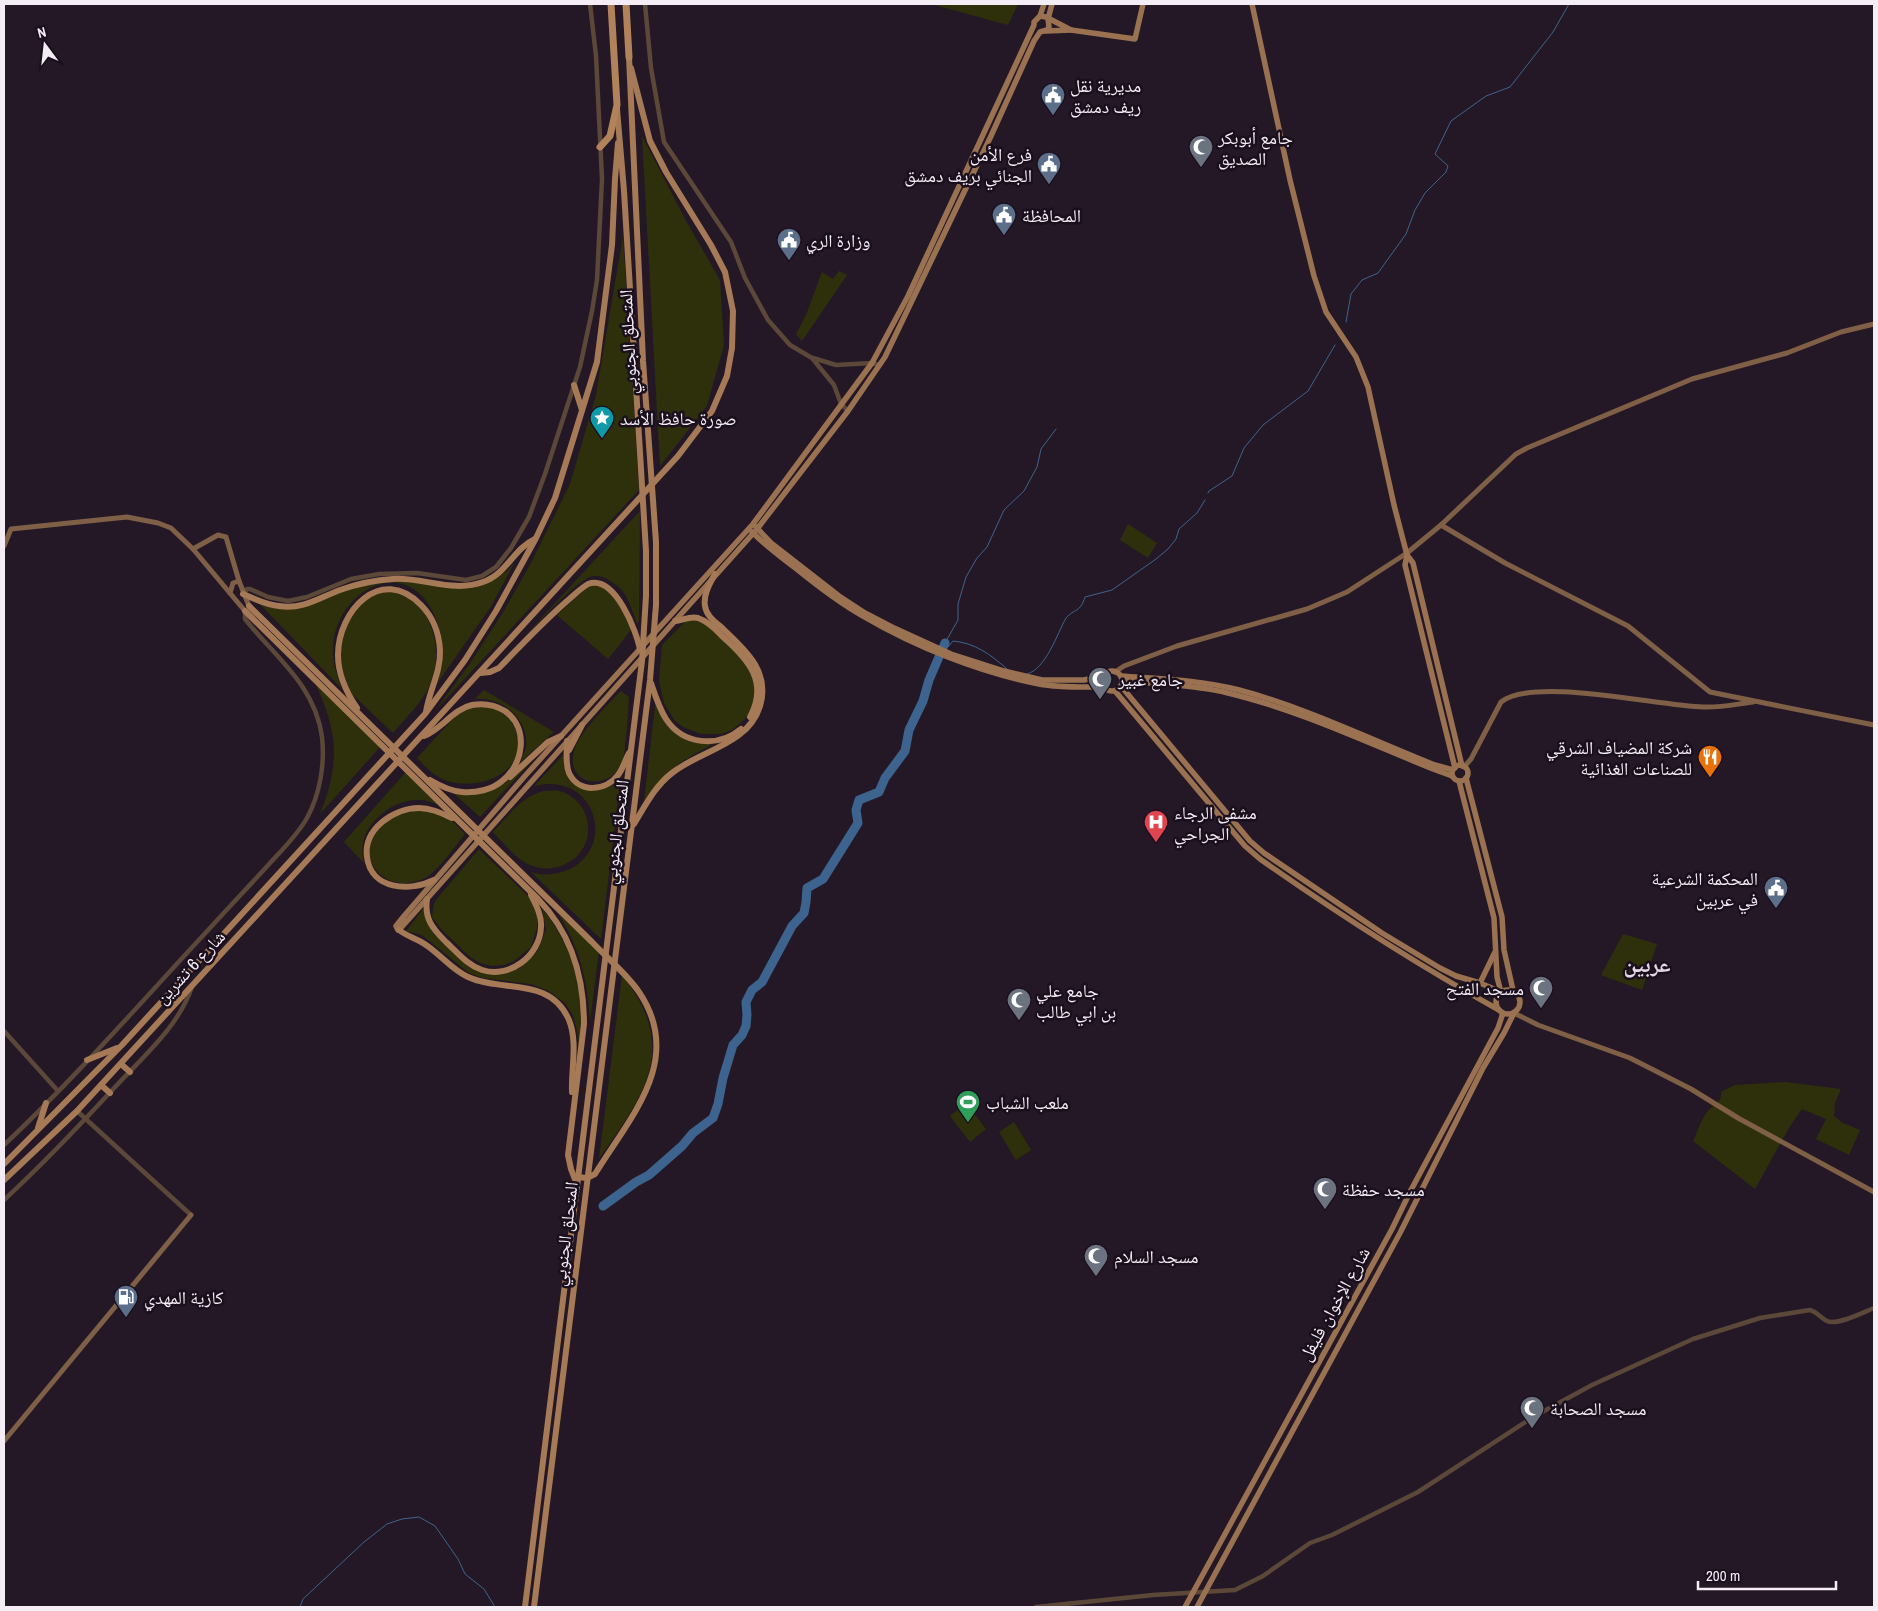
<svg xmlns="http://www.w3.org/2000/svg" width="1878" height="1611" font-family="'Archivo Narrow','Noto Naskh Arabic',sans-serif">
  <style>
    .green { fill: #2e300c }
    .lines { fill: none; stroke-linecap: round; stroke-linejoin: round }
    .stream { stroke: #3d648e; stroke-width: 1 }
    .river { stroke: #3d648e; stroke-width: 9 }
    .tertiary { stroke: #5c4838; stroke-width: 4.5 }
    .secondary { stroke: #7f5f46; stroke-width: 5 }
    .primary { stroke: #9a7251; stroke-width: 5.5 }
    .trunk { stroke: #a67a56; stroke-width: 6 }
    .motorway { stroke: #b2825a; stroke-width: 7 }
    .labels { text-anchor: middle; dominant-baseline: central; stroke-width: 5; stroke-linejoin: round; paint-order: stroke }
    .poi-label { font-size: 18px; fill: #f5edf6; stroke: #1a0f1c; text-anchor: start }
    .street-label { font-size: 18px; fill: #f5edf6; stroke: #1a0f1c }
    .district-label { font-size: 22px; font-weight: bold; fill: #e6d6e8; stroke: #1a0f1c }
  </style>
  <rect width="100%" height="100%" fill="#241826"/>
  <g class="green">
    <path d="M931,4H1018L1008,25Z"/>
    <path d="M642,136L685,219L720,280L724,345L707,406L660,466Z"/>
    <path d="M623,236L639,490L434,712L469,665L502,614L531,563L570,484L596,395Z"/>
    <path d="M839,271L847,275L802,341L796,334L806,315L822,272L833,279Z"/>
    <path d="M640,511L639,621L637,624C633,613 630,601 623,592C617,584 603,574 593,576C578,578 535,627 521,640Z"/>
    <path d="M1128,524L1157,543L1148,558L1120,540Z"/>
    <path d="M515,562L490,608L436,685C444,660 445,638 434,614C405,554 339,589 333,644C332,660 336,674 342,689L253,597L273,606L299,608L339,590L389,579L454,587L490,582L507,571Z"/>
    <path d="M602,585L620,602L631,630L608,659L557,615L589,586Z"/>
    <path d="M389,590C406,592 417,600 425,614C439,638 440,667 427,691C418,706 404,720 393,733L352,694L344,679L340,655L343,632L362,600Z"/>
    <path d="M688,619H703L749,660L757,687L752,708L745,719L732,730L721,734H701L683,727L675,721L664,703L659,681L662,645Z"/>
    <path d="M313,679L380,747L320,814C341,762 338,729 313,679Z"/>
    <path d="M484,690L554,732L518,764C521,759 525,752 526,746C529,718 501,696 475,699Z"/>
    <path d="M621,691L629,697C628,710 626,758 621,766C605,792 565,784 574,751C579,733 607,705 621,691Z"/>
    <path d="M656,698L671,725L689,738L722,740C687,757 666,768 644,801Z"/>
    <path d="M483,705C489,707 496,708 501,710C505,712 508,718 511,722C516,728 517,732 518,739C523,780 465,794 437,776C430,772 423,764 417,758L461,710Z"/>
    <path d="M567,751V768L579,784C599,787 605,791 621,776L601,939L531,872C543,876 554,875 565,871C618,852 598,770 534,786Z"/>
    <path d="M534,759L480,817L450,790H491L506,782Z"/>
    <path d="M406,772L438,805C431,802 423,799 415,800C393,801 370,819 364,839C361,847 363,855 364,863L344,842Z"/>
    <path d="M543,791C548,791 554,790 559,791C569,793 578,801 583,809C604,850 557,885 521,860C511,853 502,841 493,832C509,815 520,798 543,791Z"/>
    <path d="M416,808L447,816L465,834C454,847 437,873 423,879C386,895 352,860 380,827C383,824 387,818 390,816C397,812 408,810 416,808Z"/>
    <path d="M479,849L530,898L537,916V928L531,947L514,961L504,965L492,966L480,963L469,956L442,930L432,917L433,909L435,901Z"/>
    <path d="M542,908C565,938 579,968 582,1007C583,1022 580,1038 579,1053L578,1035L573,1015L565,1003L549,991L531,984L483,978L469,973L422,935L406,931L423,909L426,919L465,962L506,973L518,969L537,952L546,930Z"/>
    <path d="M555,909L599,951L590,1022C588,980 579,944 555,909Z"/>
    <path d="M1623,934L1657,944L1642,990L1601,975Z"/>
    <path d="M622,975C680,1049 645,1093 599,1159Z"/>
    <path d="M1785,1082L1841,1089L1835,1103L1834,1116L1843,1123L1860,1130L1849,1155L1816,1139L1826,1119L1802,1109C1784,1133 1771,1162 1755,1189L1693,1141C1697,1133 1702,1117 1708,1111C1713,1104 1722,1104 1721,1092L1735,1085Z"/>
    <path d="M966,1103L986,1129L970,1142L950,1116Z"/>
    <path d="M1014,1122L1031,1150L1016,1160L999,1132Z"/>
  </g>
  <g class="lines">
    <g class="stream">
      <path d="M1346,322L1351,294L1362,280L1378,273L1406,234L1415,210L1425,193L1446,172L1448,166L1435,154L1451,121L1486,96L1510,87L1553,32L1569,4"/>
      <path d="M1208,493L1209,491L1232,476L1244,448L1263,425L1308,391L1335,345"/>
      <path d="M945,643L958,620V604L966,577L977,558L987,547L1004,510L1024,491L1037,467L1041,449L1056,429"/>
      <path d="M944,648L948,647L953,641C975,643 990,654 1007,669"/>
      <path d="M1027,674C1046,669 1057,634 1066,618C1075,608 1080,613 1085,597L1112,590L1156,559L1168,549L1176,539L1179,529L1197,513L1205,500"/>
      <path d="M300,1607L303,1599L364,1542L387,1524L402,1519L419,1517L435,1526L458,1559L465,1574L484,1589L495,1607"/>
    </g>
    <path class="river" d="M603,1206L636,1182L649,1175L682,1146L693,1133L713,1118L718,1104L723,1078L733,1045L742,1035L746,1026L747,1015L746,1002L752,990L762,982L792,926L804,913L806,902L807,888L823,879L858,823L856,810L859,800L879,792L885,778L905,751L909,730L923,701L929,680L945,643"/>
    <g class="tertiary">
      <path d="M645,4L651,68L664,142L731,242L745,278L768,320L790,345L812,358L834,385L841,404L848,411"/>
      <path d="M813,358L836,365L872,363L879,365"/>
      <path d="M243,594L247,589H250L268,597L288,601L307,597L351,579L379,574L417,573L466,580L482,576L496,567L511,548L529,517L545,474L580,367L592,311L597,280L602,179L596,56L590,4"/>
      <path d="M4,1031L58,1091"/>
      <path d="M77,1111L191,1215"/>
      <path d="M4,1145C76,1077 142,1001 210,928C230,906 251,884 271,862C284,848 298,834 307,818C320,794 325,764 322,737C315,685 275,657 245,619V611"/>
      <path d="M4,1200C43,1164 80,1125 116,1086C144,1056 178,1027 192,987"/>
      <path d="M1036,1607L1153,1595L1235,1590L1263,1576L1310,1543L1332,1535L1418,1492L1533,1417L1592,1385L1693,1339L1760,1318L1810,1310C1817,1312 1821,1318 1827,1321C1837,1326 1864,1312 1874,1308"/>
    </g>
    <g class="secondary">
      <path d="M1441,525L1505,563L1628,626L1710,692L1874,725"/>
      <path d="M4,546L11,529L127,517L158,523L171,528L193,549L245,611"/>
      <path d="M193,549L218,535L226,537L239,581L249,606"/>
      <path d="M230,593L233,583L239,581"/>
      <path d="M1115,672L1124,666L1177,646L1307,609L1347,592L1407,553L1441,525L1516,454L1527,448L1692,379L1787,353L1841,332L1874,324"/>
      <path d="M1464,767L1471,759L1501,702C1534,676 1658,706 1703,707C1719,708 1737,704 1753,702"/>
      <path d="M1514,1013L1538,1025L1630,1058L1691,1089L1738,1118L1874,1192"/>
      <path d="M4,1441L191,1215"/>
    </g>
    <g class="primary">
      <path d="M1044,4L1040,16L1034,22V25L908,296L872,363L753,524L524,777L404,916L396,926L398,930H399L757,529L848,411L885,357L991,136L1034,41L1040,32L1047,30L1049,27L1048,19L1052,4"/>
      <path d="M1252,4L1290,180L1314,276L1326,312L1356,357L1368,387L1394,505L1407,555"/>
      <path d="M1040,16L1046,17L1071,30L1046,31"/>
      <path d="M1071,30L1135,39L1143,4"/>
      <path d="M756,527L771,543L839,596L865,613L892,627L951,654L1004,671L1042,680H1084L1103,676"/>
      <path d="M752,532C766,546 782,558 798,570C819,587 840,603 863,616C916,647 979,672 1039,684C1060,688 1082,687 1103,687"/>
      <circle cx="1112" cy="681" r="10"/>
      <path d="M1121,676C1160,679 1200,680 1239,690C1304,707 1372,740 1435,765L1453,770"/>
      <path d="M1122,680C1157,685 1194,684 1228,693C1299,710 1366,742 1433,769L1452,776"/>
      <path d="M1121,686L1250,841L1264,853L1382,933L1440,968L1456,976L1480,983L1501,992"/>
      <path d="M1115,691L1223,820L1245,846L1260,859C1337,913 1416,964 1499,1010"/>
      <circle cx="1460" cy="773" r="8"/>
      <path d="M1455,768L1405,565L1407,555L1413,563L1462,766"/>
      <path d="M1466,778L1502,917L1504,950L1513,990"/>
      <path d="M1459,781L1494,918L1497,977L1501,992"/>
      <path d="M1480,983L1495,952"/>
      <circle cx="1508" cy="1002" r="12"/>
      <path d="M1185,1607L1392,1229L1411,1190L1498,1028L1503,1013"/>
      <path d="M1197,1607L1400,1233L1483,1068L1504,1033L1514,1013"/>
    </g>
    <g class="trunk">
      <path d="M574,385L582,410"/>
      <path d="M243,594C255,599 266,605 279,606C302,610 319,598 340,590C357,584 375,580 393,579C423,577 453,593 483,582C508,573 513,549 535,539"/>
      <path d="M249,606L592,942C607,958 626,973 639,992C685,1060 630,1117 595,1174L587,1178L577,1177"/>
      <path d="M245,611L538,899C571,933 584,976 584,1024L568,1155L571,1169L576,1182"/>
      <path d="M675,621C683,620 690,616 698,618C708,621 716,630 723,637C748,659 769,682 750,717"/>
      <path d="M481,673L490,672L499,668C521,645 543,622 567,601C573,596 581,588 588,584C615,574 637,632 640,650"/>
      <path d="M651,683C655,695 659,708 666,719C683,745 718,748 741,729"/>
      <path d="M357,708C346,692 338,675 338,655C338,611 381,564 421,605C433,617 439,634 440,650C441,672 429,691 426,712"/>
      <path d="M424,736C442,729 453,709 472,705C483,703 495,705 505,711C529,728 524,764 502,781C492,790 476,793 462,792C451,791 440,786 430,780"/>
      <path d="M567,741C567,751 565,763 569,773C579,794 606,791 618,775C623,769 625,760 629,753"/>
      <path d="M569,750L582,725"/>
      <path d="M510,777L548,742L561,736"/>
      <path d="M634,824C645,806 655,786 672,773C701,750 748,745 760,706C771,670 743,648 720,626C714,621 706,615 705,606C703,595 710,583 715,574"/>
      <path d="M434,880C410,892 371,890 367,857C363,829 394,808 419,808C431,808 441,813 452,818"/>
      <path d="M427,899C424,919 433,929 446,942C457,952 467,965 482,970C509,979 540,956 541,927C542,916 536,905 531,895"/>
      <path d="M399,930C408,937 418,939 426,945C441,955 452,970 468,977C503,993 550,976 569,1020C578,1042 571,1069 572,1092"/>
      <path d="M87,1060L117,1048"/>
      <path d="M121,1064L130,1072"/>
      <path d="M101,1085L110,1093"/>
      <path d="M38,1128L46,1103"/>
      <path d="M4,1164L122,1045L425,714L465,660L496,611L536,538L555,498L597,362L612,245L615,179L618,143"/>
      <path d="M4,1180L77,1111L678,456L712,411L727,376L732,348L733,311L725,272L711,245L666,172L650,141L631,68"/>
      <path d="M525,1607L642,661L646,596V551L624,191L617,109"/>
      <path d="M534,1607L650,680L656,605V542L643,361L629,57"/>
    </g>
    <g class="motorway">
      <path d="M626,4L629,57"/>
      <path d="M600,147L610,136L617,105L611,4"/>
    </g>
  </g>
  <defs>
    <symbol id="civic-pin" viewBox="-11 -11 22 30"><path d="M0 17L-7.5 6A9.5 9.5 0 1 1 7.5 6Z" fill="#5c6f8a" stroke="#1a0f1c"/><path d="M-.6-6.5H3V-4.5H.6V-3L4-1V1h2V6H-6V1h2V-1L-.6-3ZM-1.2 2.5V6h2.4V2.5Z" fill="#fff"/></symbol>
    <symbol id="mosque-pin" viewBox="-11 -11 22 30"><path d="M0 17L-7.5 6A9.5 9.5 0 1 1 7.5 6Z" fill="#6b7280" stroke="#1a0f1c"/><path d="M3.5-4.9A6 6 0 1 0 3.5 4.9A5 5 0 1 1 3.5-4.9Z" fill="#fff"/></symbol>
    <symbol id="sight-pin" viewBox="-11 -11 22 30"><path d="M0 17L-7.5 6A9.5 9.5 0 1 1 7.5 6Z" fill="#0f9aa8" stroke="#1a0f1c"/><path d="M0-6L1.8-2.2L6-1.7L2.9 1.2L3.7 5.4L0 3.3L-3.7 5.4L-2.9 1.2L-6-1.7L-1.8-2.2Z" fill="#fff"/></symbol>
    <symbol id="restaurant-pin" viewBox="-11 -11 22 30"><path d="M0 17L-7.5 6A9.5 9.5 0 1 1 7.5 6Z" fill="#e8710a" stroke="#1a0f1c"/><path d="M-5-6h1v4h1v-4h1v4h1v-4h1v5L-1.5 .5V6h-2V.5L-5-1ZM5-6V6H3V1.5H1.5Q1.5-4 5-6Z" fill="#fff"/></symbol>
    <symbol id="hospital-pin" viewBox="-11 -11 22 30"><path d="M0 17L-7.5 6A9.5 9.5 0 1 1 7.5 6Z" fill="#e0444e" stroke="#1a0f1c"/><path d="M-5-5h3v3.5h4V-5h3V5h-3V1.5h-4V5h-3Z" fill="#fff"/></symbol>
    <symbol id="stadium-pin" viewBox="-11 -11 22 30"><path d="M0 17L-7.5 6A9.5 9.5 0 1 1 7.5 6Z" fill="#2e9e5b" stroke="#1a0f1c"/><path d="M0-5a6.5 5 0 1 0 0 10a6.5 5 0 1 0 0-10ZM-3.5-1.8h7v3.6h-7Z" fill="#fff"/></symbol>
    <symbol id="fuel-pin" viewBox="-11 -11 22 30"><path d="M0 17L-7.5 6A9.5 9.5 0 1 1 7.5 6Z" fill="#5c6f8a" stroke="#1a0f1c"/><path d="M-5.5-6h7V0h2V4h1.3V-2.5L3-4.5l.8-.8L6-3V5H2.5V1h-1V6h-7ZM-4.2-4.7v3.2H.2V-4.7Z" fill="#fff"/></symbol>
  </defs>
  <g fill-rule="evenodd">
    <use href="#civic-pin" x="1039" y="81" width="28" height="38"/>
    <use href="#mosque-pin" x="1187" y="133" width="28" height="38"/>
    <use href="#civic-pin" x="1035" y="150" width="28" height="38"/>
    <use href="#civic-pin" x="990" y="201" width="28" height="38"/>
    <use href="#civic-pin" x="775" y="226" width="28" height="38"/>
    <use href="#sight-pin" x="588" y="404" width="28" height="38"/>
    <use href="#mosque-pin" x="1086" y="665" width="28" height="38"/>
    <use href="#restaurant-pin" x="1696" y="743" width="28" height="38"/>
    <use href="#hospital-pin" x="1142" y="808" width="28" height="38"/>
    <use href="#civic-pin" x="1762" y="874" width="28" height="38"/>
    <use href="#mosque-pin" x="1527" y="974" width="28" height="38"/>
    <use href="#mosque-pin" x="1005" y="986" width="28" height="38"/>
    <use href="#stadium-pin" x="954" y="1088" width="28" height="38"/>
    <use href="#mosque-pin" x="1311" y="1175" width="28" height="38"/>
    <use href="#mosque-pin" x="1082" y="1242" width="28" height="38"/>
    <use href="#fuel-pin" x="112" y="1283" width="28" height="38"/>
    <use href="#mosque-pin" x="1518" y="1394" width="28" height="38"/>
  </g>
  <g class="labels">
    <g class="poi-label">
      <text x="1070" y="85">مديرية نقل<tspan x="1070" dy="21">ريف دمشق</tspan></text>
      <text x="1218" y="137">جامع أبوبكر<tspan x="1218" dy="21">الصديق</tspan></text>
      <text x="1032" y="154" text-anchor="end">فرع الأمن<tspan x="1032" dy="21">الجنائي بريف دمشق</tspan></text>
      <text x="1022" y="215">المحافظة</text>
      <text x="806" y="240">وزارة الري</text>
      <text x="620" y="418">صورة حافظ الأسد</text>
      <text x="1118" y="679">جامع غبير</text>
      <text x="1692" y="747" text-anchor="end">شركة المضياف الشرقي<tspan x="1692" dy="21">للصناعات الغذائية</tspan></text>
      <text x="1174" y="812">مشفى الرجاء<tspan x="1174" dy="21">الجراحي</tspan></text>
      <text x="1758" y="878" text-anchor="end">المحكمة الشرعية<tspan x="1758" dy="21">في عربين</tspan></text>
      <text x="1524" y="988" text-anchor="end">مسجد الفتح</text>
      <text x="1036" y="990">جامع علي<tspan x="1036" dy="21">بن ابي طالب</tspan></text>
      <text x="986" y="1102">ملعب الشباب</text>
      <text x="1342" y="1189">مسجد حفظة</text>
      <text x="1114" y="1256">مسجد السلام</text>
      <text x="144" y="1297">كازية المهدي</text>
      <text x="1550" y="1408">مسجد الصحابة</text>
    </g>
    <g class="street-label">
      <text transform="translate(628 342) rotate(-93)">المتحلق الجنوبي</text>
      <text transform="translate(616 832) rotate(-83)">المتحلق الجنوبي</text>
      <text transform="translate(190 967) rotate(-47)">شارع 6 تشرين</text>
      <text transform="translate(565 1234) rotate(-83)">المتحلق الجنوبي</text>
      <text transform="translate(1334 1304) rotate(-61)">شارع الإخوان فليفل</text>
    </g>
    <g class="district-label">
      <text x="1647" y="964">عربين</text>
    </g>
  </g>
  <rect width="1878" height="1611" fill="none" stroke="#f5edf6" stroke-width="10"/>
  <g transform="translate(45 45) rotate(345)" stroke="#1a0f1c" stroke-width="4" paint-order="stroke">
  <path d="M0-4L9 19L0 12L-9 19Z" fill="#f5edf6"/>
  <text y="-8" font-size="14" font-weight="bold" text-anchor="middle" fill="#f5edf6">N</text>
  </g>
  <path d="M1698 1581v8h138v-8" fill="none" stroke="#f5edf6" stroke-width="2.5"/>
  <text x="1706" y="1581" font-size="15" fill="#f5edf6" stroke="#1a0f1c" stroke-width="4" paint-order="stroke">200 m</text>
</svg>
